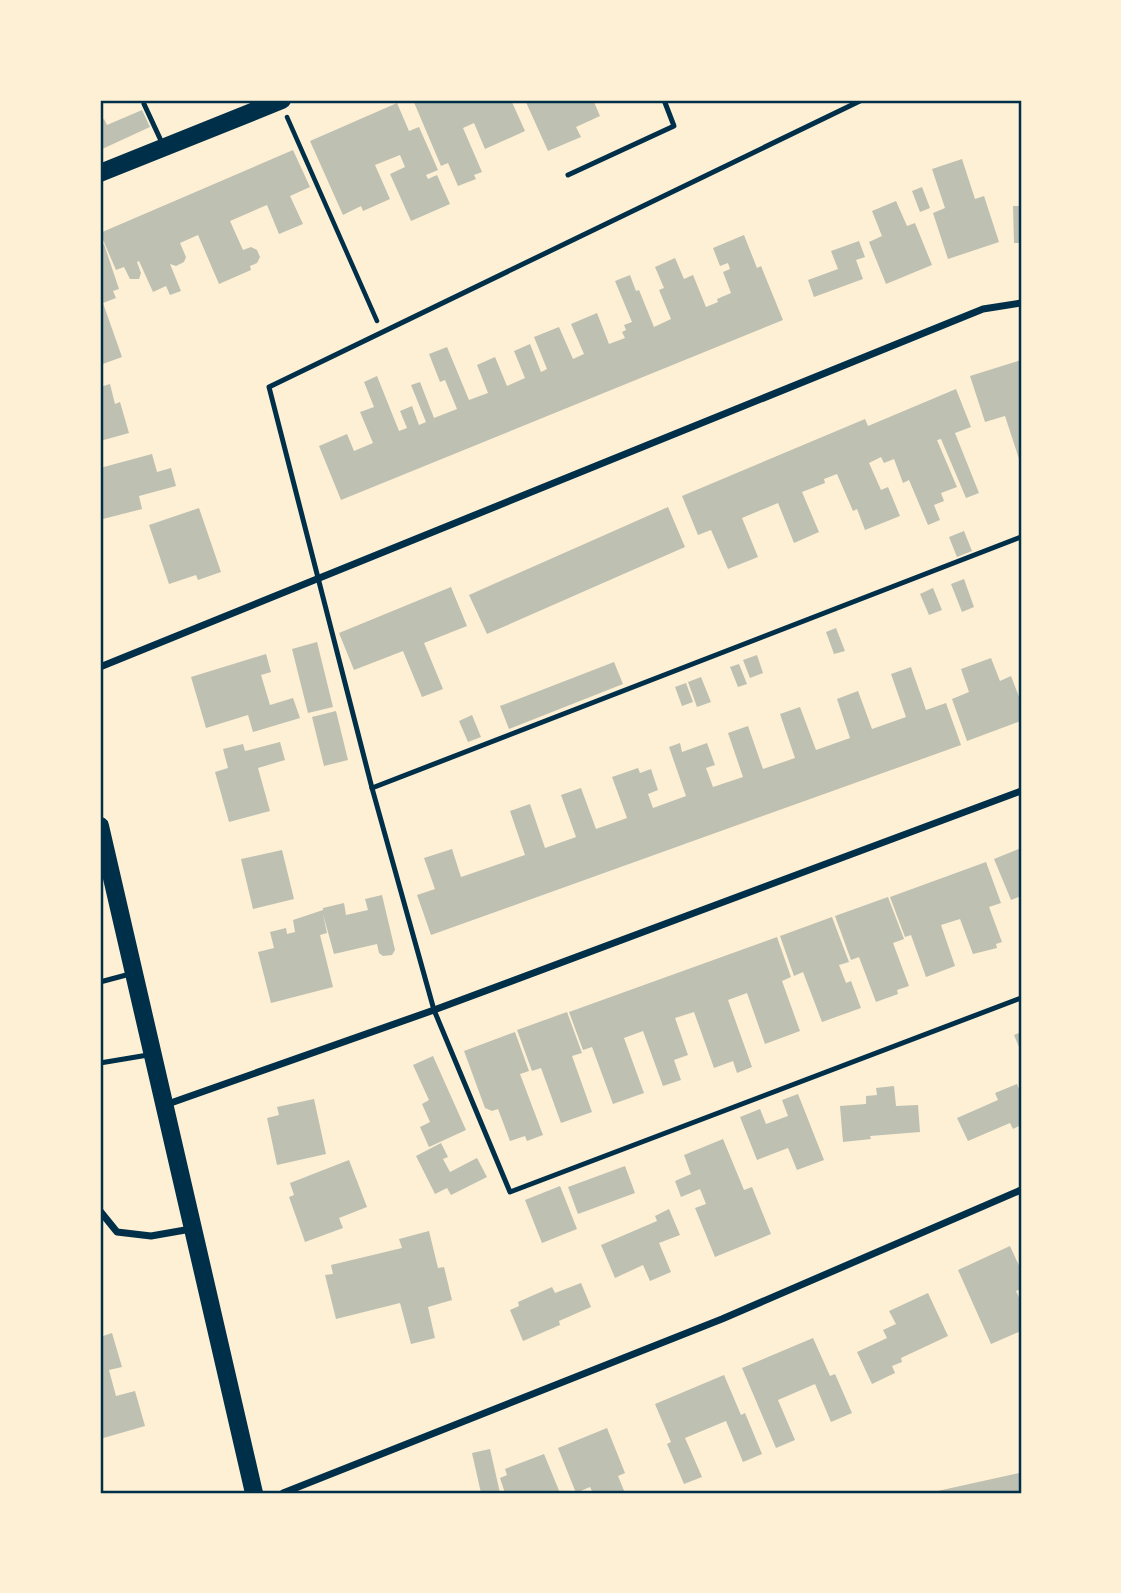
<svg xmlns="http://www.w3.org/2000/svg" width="1121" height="1593" font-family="'Fira Sans Condensed',sans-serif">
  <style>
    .building { fill: #bec0b2 }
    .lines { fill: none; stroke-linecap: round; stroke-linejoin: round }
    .path { stroke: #003049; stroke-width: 4.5 }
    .service { stroke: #003049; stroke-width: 5 }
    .minor { stroke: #003049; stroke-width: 7 }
    .primary { stroke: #003049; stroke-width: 18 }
    .neatline { fill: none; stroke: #003049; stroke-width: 2.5 }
  </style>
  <rect width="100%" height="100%" fill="#fdf0d5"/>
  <g class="building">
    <path d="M413,100H511L525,131L485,149L474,123L463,128L482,172L474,175L476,179L458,186L448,163L441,166Z"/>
    <path d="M525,100H599L594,102L600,116L576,127L581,137L548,151Z"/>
    <path d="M397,103L409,131L419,127L438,170L426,175L428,179L437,175L450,204L411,221L390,174L405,167L400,155L375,165L390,199L363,211L361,206L343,215L310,141Z"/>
    <path d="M142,110L150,127L100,150V121L104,119L107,125Z"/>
    <path d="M293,150L310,187L290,196L303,224L279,234L267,205L230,221L243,250L251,247L257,250L260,257L257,263L250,266L251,270L219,284L198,235L180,243L186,257L184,262L176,266L170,264L181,291L170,295L166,286L153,292L139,261L137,262L141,273L139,279H130L124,267L116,270L100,233Z"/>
    <path d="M962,159L975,199L984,196L999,242L948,259L933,213L945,208L932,169Z"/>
    <path d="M922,187L930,208L920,212L912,191Z"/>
    <path d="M896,201L907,226L915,223L932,265L886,284L869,242L882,236L872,211Z"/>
    <path d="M1013,206H1021V243H1014Z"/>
    <path d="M744,235L757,268L761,266L783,320L341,500L319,446L347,434L354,451L373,443L360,412L374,407L364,382L377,376L399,431L407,428L400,411L412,406L419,425L426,422L411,385L420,382L434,418L457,409L445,380L440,382L429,354L447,347L469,400L488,393L477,365L495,357L507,386L525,378L514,351L530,344L541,372L547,369L534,337L559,327L573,359L584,354L571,324L597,313L609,344L625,338L622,332L626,330L624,325L632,322L615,281L630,275L636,291L639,290L654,327L671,319L659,290L664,288L655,267L675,258L684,279L693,275L706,307L718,302L717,299L731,293L723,272L730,269L728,263L720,266L713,248Z"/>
    <path d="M859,241L865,257L856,260L863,279L814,297L808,280L838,269L831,251Z"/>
    <path d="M104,244L119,289L113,291L116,298L103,303L122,357L100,365V246Z"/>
    <path d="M1021,360V465L1005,416L985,422L970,376Z"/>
    <path d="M110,384L115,404L120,402L129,433L100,441V387Z"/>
    <path d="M956,389L971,427L955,433L979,493L966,498L941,439L937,440L957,487L941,493L944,501L934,505L940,520L928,525L909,480L903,483L894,459L884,463L881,457L869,463L881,490L888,487L900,516L865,530L857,509L853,511L837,474L824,479L825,483L802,492L819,532L794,543L778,503L742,518L758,557L728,569L711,530L698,535L682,496L865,419L868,426Z"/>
    <path d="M152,454L157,472L171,468L176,486L139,496L142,509L103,519L100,506V468Z"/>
    <path d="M668,507L685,547L487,634L469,595Z"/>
    <path d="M199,508L221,572L198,580L196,575L169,584L149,525Z"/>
    <path d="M964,531L972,551L957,557L949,537Z"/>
    <path d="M964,579L974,607L962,612L951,584Z"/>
    <path d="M451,587L467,626L424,643L443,689L422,697L403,651L354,670L339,633Z"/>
    <path d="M933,588L942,610L929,615L920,594Z"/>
    <path d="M836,628L845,651L834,654L826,632Z"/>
    <path d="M317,642L333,707L308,713L292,649Z"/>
    <path d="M266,654L271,672L261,675L270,705L293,698L300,718L253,732L248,715L206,728L191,677Z"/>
    <path d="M757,655L763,673L750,678L743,660Z"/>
    <path d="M991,658L1000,681L1011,676L1021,702V721L967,741L952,699L969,692L961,669Z"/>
    <path d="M614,662L623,684L509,729L500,706Z"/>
    <path d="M739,664L747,684L738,687L730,667Z"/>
    <path d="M911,667L926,710L946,703L961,745L431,935L417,895L435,889L424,858L452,849L461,877L525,855L510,811L530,804L545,848L576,837L561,795L581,788L596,829L627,818L612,777L638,768L640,773L651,769L658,790L648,794L653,808L686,796L669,747L680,743L682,752L707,743L715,765L706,768L713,787L743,777L728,733L748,726L763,769L795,758L780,714L800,707L816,750L850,738L837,699L858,691L872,729L906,717L891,674Z"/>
    <path d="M701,677L711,702L697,707L688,682Z"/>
    <path d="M686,683L693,702L682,706L675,687Z"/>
    <path d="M336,711L348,760L324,766L312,717Z"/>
    <path d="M472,715L481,737L468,742L459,721Z"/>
    <path d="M280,742L285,760L258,768L270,811L229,822L215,772L228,768L223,749L243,744L245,751Z"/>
    <path d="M1021,848V896L1011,900L994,859Z"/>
    <path d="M282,850L294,899L253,909L241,859Z"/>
    <path d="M986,862L1001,903L989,907L1002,942L996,944L997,948L973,954L960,919L941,925L955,966L926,977L911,935L905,937L890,897Z"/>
    <path d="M382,895L395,950L392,955L383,956L379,953L377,944L334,954L323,914L327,933L320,935L333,987L271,1003L258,952L274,948L270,932L286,928L287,934L295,932L293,920L323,910V908L344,903L346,915L368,910L365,899Z"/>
    <path d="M888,897L904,939L893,943L909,986L897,990L898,994L876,1002L859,957L851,960L835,916Z"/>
    <path d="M832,917L849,962L839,965L846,983L851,981L861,1008L822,1022L803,972L794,976L780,936Z"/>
    <path d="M777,937L791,977L782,981L800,1031L765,1044L747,993L728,1000L752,1067L737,1073L733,1061L714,1068L694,1012L675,1018L688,1055L674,1060L681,1080L663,1086L643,1031L624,1038L644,1093L613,1104L592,1047L583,1050L569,1012Z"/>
    <path d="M567,1012L582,1053L572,1056L592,1112L561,1123L541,1068L532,1071L517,1030Z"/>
    <path d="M515,1032L529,1071L520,1074L543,1135L527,1141L525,1136L510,1141L498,1109L492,1111L485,1108L464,1051Z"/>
    <path d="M1021,1032V1052L1014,1035Z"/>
    <path d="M433,1056L466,1130L429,1147L420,1127L430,1122L422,1104L429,1100L413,1065Z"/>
    <path d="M1017,1084L1021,1094V1125L1013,1129L1010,1123L968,1141L957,1118L998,1100L995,1093Z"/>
    <path d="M894,1086L896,1106L918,1105L920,1132L870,1136L871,1139L843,1142L840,1106L866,1104V1096L877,1095L876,1088Z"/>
    <path d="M798,1094L824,1160L797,1170L788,1148L757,1160L740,1117L760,1109L766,1124L788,1116L782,1100Z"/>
    <path d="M314,1099L326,1154L277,1165L267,1118L279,1115L277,1107Z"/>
    <path d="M723,1139L744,1190L752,1187L771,1234L715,1257L695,1208L706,1204L700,1189L681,1197L675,1181L691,1174L684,1155Z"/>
    <path d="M441,1143L448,1157L443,1159L450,1172L477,1158L487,1177L451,1195L447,1188L435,1194L416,1156Z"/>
    <path d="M349,1160L367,1207L339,1218L343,1228L305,1242L289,1197L294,1195L290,1183Z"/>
    <path d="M625,1166L635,1193L578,1214L568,1187Z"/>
    <path d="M560,1186L577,1229L542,1243L525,1200Z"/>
    <path d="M669,1209L680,1235L659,1243L671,1272L650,1281L643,1265L615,1278L601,1245L657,1221L655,1216Z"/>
    <path d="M429,1231L438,1268L444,1267L452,1300L428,1307L435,1338L411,1344L400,1303L336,1319L325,1275L333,1274L331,1265L402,1248L399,1239Z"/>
    <path d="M1010,1246L1021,1270V1289L1016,1291L1021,1302V1331L991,1344L958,1270Z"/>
    <path d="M581,1283L591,1307L559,1321L560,1325L523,1341L510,1310L519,1306L518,1302L552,1287L555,1293Z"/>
    <path d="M928,1293L948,1336L901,1358L902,1362L892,1366L895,1373L872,1384L857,1352L887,1338L883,1330L896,1324L889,1311Z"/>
    <path d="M112,1333L122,1367L109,1370L116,1396L135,1391L145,1426L100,1439V1421L103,1420L100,1409V1337Z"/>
    <path d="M813,1338L830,1376L835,1374L852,1413L831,1422L815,1384L778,1400L795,1440L776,1448L742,1368Z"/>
    <path d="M724,1375L741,1415L745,1413L762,1454L743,1462L726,1421L685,1438L702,1477L684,1484L667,1444L671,1442L655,1404Z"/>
    <path d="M607,1428L625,1473L618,1476L625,1493H593L590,1487L576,1493L558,1448Z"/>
    <path d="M490,1449L500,1493H481L472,1453Z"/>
    <path d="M544,1454L560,1493H505L500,1478L507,1475L505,1469Z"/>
    <path d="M1019,1473L1021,1493H933V1492Z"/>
  </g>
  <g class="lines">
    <path class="path" d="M287,117L377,321"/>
    <g class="service">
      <path d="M862,100L269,387L372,788L434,1010L510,1192L1021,998"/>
      <path d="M144,104L163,145"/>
      <path d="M568,175L674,126L664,100"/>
      <path d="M372,788L1021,537"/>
      <path d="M100,982L130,974"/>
      <path d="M100,1063L148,1055"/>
    </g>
    <g class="minor">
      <path d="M100,667L983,309L1021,303"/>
      <path d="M165,1105L434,1010L1021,791"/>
      <path d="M100,1211L117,1232L151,1236L191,1229"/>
      <path d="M283,1493L722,1319L1021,1190"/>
    </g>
    <g class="primary">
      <path d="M100,173L282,100"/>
      <path d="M100,826L254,1493"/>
    </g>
  </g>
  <rect width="1121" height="1593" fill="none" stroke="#fdf0d5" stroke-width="203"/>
  <rect x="102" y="102" width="918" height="1390" class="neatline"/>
</svg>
